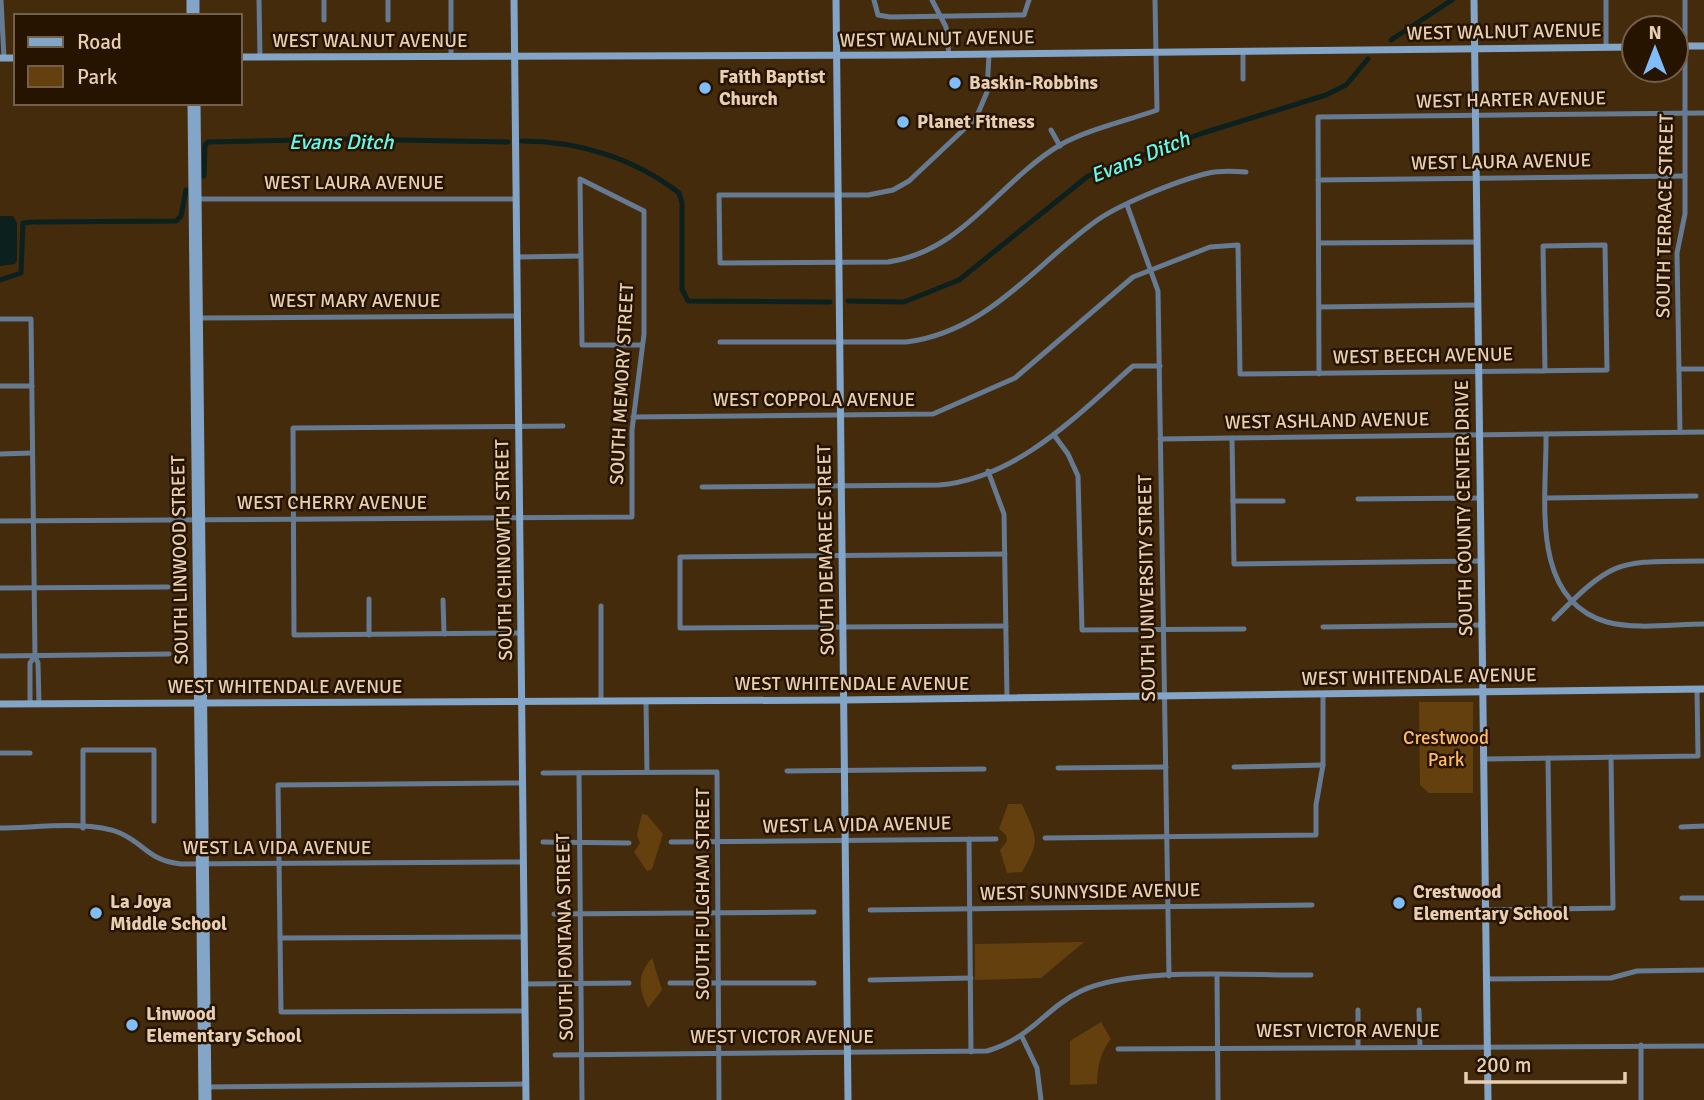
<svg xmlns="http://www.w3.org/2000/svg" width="1704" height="1100" font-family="Signika,sans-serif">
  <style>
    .green { fill: #64400e }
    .water { fill: #0c201e }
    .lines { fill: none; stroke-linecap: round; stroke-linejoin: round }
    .canal { stroke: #0c201e; stroke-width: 5 }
    .street { stroke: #667b91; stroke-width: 5 }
    .secondary { stroke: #83a5c8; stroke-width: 7 }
    .poi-dot { fill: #80bdfa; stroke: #271400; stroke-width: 2.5 }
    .labels { text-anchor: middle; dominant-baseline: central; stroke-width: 5; stroke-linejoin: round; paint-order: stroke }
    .street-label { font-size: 19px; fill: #e8cfb3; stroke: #271400 }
    .poi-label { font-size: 19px; font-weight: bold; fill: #e8cfb3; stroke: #271400; text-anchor: start }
    .park-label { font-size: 19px; fill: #feba67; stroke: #271400 }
    .water-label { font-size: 21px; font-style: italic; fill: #64f9f0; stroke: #271400 }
  </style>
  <rect width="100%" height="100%" fill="#442b0c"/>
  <g class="green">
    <path d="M1419,702H1473V793H1429L1420,785Z"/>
    <path d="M1008,804H1022C1037,839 1041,839 1022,872L1007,873L1000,850L1007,841L1006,835L999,829Z"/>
    <path d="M642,814L647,815L663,834L652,869L647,871L634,852L640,843L637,835Z"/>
    <path d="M1084,942L1041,978L975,980V944Z"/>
    <path d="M652,958L662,990L648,1008C639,989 636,976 652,958Z"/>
    <path d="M1101,1022L1111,1039C1101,1051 1097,1067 1097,1084L1070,1085V1041Z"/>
  </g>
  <path class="water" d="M0,216H13L17,223V260L15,264L0,266Z"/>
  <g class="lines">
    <g class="canal">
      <path d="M1391,40L1452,0"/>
      <path d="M522,141C578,141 634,158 679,193L682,203V289L688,301L830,302"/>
      <path d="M204,176L205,145L208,142L347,139L508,142"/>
      <path d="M35,222L176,221L181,216L186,190"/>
      <path d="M0,280L21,273L23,223L32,222"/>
      <path d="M848,301L904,302L959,280L1088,176L1203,133L1326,95L1346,85L1368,59"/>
    </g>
    <g class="street">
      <path d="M1,0L4,58"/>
      <path d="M259,0L260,57"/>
      <path d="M324,0V20"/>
      <path d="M388,0V20"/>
      <path d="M451,0V57"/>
      <path d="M874,0L878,15L890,17L1024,15L1029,0"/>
      <path d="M932,0L946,27L949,55"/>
      <path d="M1606,0V47"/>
      <path d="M989,54L987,92L976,118L909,181L893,190L868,195H719L720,263L888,262C964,251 998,182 1060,145C1089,129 1126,121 1157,110L1155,0"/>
      <path d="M1243,79V51"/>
      <path d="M1051,130L1060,146"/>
      <path d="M1318,180L1685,176"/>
      <path d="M197,199H516"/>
      <path d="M1127,205L1158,291L1169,976"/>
      <path d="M1319,243L1477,242"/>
      <path d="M517,257L580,256"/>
      <path d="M1319,307L1477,305"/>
      <path d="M196,318L518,316"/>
      <path d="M0,319H31L35,656L38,663L39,704"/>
      <path d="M720,342H906C986,332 1032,268 1092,224C1116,205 1179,180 1209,173C1221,170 1234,171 1246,172"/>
      <path d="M1679,369H1704"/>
      <path d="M1319,374L1318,117L1704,113"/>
      <path d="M0,386H32"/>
      <path d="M633,417L933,414L1015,378L1133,277L1210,247L1238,245L1240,374L1607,370L1605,245L1543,246L1545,371"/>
      <path d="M1680,432L1677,253L1685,214V0"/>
      <path d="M1546,434C1547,496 1528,599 1607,622C1637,630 1674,624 1704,624"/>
      <path d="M1054,435L1068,454L1078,476L1082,630L1244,629"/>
      <path d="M1232,438L1234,564L1480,561"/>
      <path d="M1160,439L1704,432"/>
      <path d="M0,454L32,453"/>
      <path d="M988,471L1004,514L1007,698"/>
      <path d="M702,487L939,485C1018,478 1077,415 1133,366H1160"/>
      <path d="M1547,498L1696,496"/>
      <path d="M1358,499L1479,498"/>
      <path d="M1233,501H1283"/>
      <path d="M0,521L632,517V430L644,334V211L580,179L582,345H642"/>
      <path d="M1005,554L680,557V628L1006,626"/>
      <path d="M0,588L168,587"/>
      <path d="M369,599V635"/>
      <path d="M443,600L444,634"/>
      <path d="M601,606V701"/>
      <path d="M1554,619C1616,556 1619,562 1704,561"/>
      <path d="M1323,627L1481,625"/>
      <path d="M521,633L294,635L293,428L563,426"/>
      <path d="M0,656L169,654"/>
      <path d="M646,701L647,772"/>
      <path d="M30,704V663L35,656"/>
      <path d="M0,753H30"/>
      <path d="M1548,758L1550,910"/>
      <path d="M1483,759L1698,756L1697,689"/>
      <path d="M1234,767L1323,765"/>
      <path d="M1058,768L1166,767"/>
      <path d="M787,771L984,769"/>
      <path d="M543,773L717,772L719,1100"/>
      <path d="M579,773L582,1100"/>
      <path d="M523,783L278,785L281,1012L525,1011"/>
      <path d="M1681,827L1704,826"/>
      <path d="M0,828C33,828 90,820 120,833C145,844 149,861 181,864L523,862"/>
      <path d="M83,828V750H154V821"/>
      <path d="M1045,838L1316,835V805L1323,765V694"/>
      <path d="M969,839L971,1052"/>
      <path d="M543,842L629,843"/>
      <path d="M671,842L996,839"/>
      <path d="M1682,898H1704"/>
      <path d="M870,910L1312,905"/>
      <path d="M1485,910L1613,908L1611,757"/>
      <path d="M554,914L814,912"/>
      <path d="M280,938L524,937"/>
      <path d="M1217,976L1218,1100"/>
      <path d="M1486,979L1611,978L1637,971L1704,970"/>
      <path d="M870,980L971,978"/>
      <path d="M670,983H814"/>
      <path d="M525,984L629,983"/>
      <path d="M1358,1010V1047"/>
      <path d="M1419,1010L1420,1047"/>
      <path d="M1022,1037L1037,1068L1041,1100"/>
      <path d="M1641,1045V1100"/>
      <path d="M1118,1049L1704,1046"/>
      <path d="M555,1055L987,1051C1032,1038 1044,1009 1081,991C1135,966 1249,976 1311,975"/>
      <path d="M204,1087L526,1084"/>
    </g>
    <g class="secondary">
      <path d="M190,0V16"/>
      <path d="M196,0V16"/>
      <path d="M514,0L526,1100"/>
      <path d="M836,0L848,1100"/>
      <path d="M1474,0L1488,1100"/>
      <path d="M1676,46H1704"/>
      <path d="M240,57L904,55L1634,47"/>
      <path d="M0,58H16"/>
      <path d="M191,103L202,1100"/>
      <path d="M197,103L208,1100"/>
      <path d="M0,704L843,700L1704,689"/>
    </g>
  </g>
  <g class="poi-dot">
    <circle cx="955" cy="83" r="7"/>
    <circle cx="705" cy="88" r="7"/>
    <circle cx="903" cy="122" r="7"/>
    <circle cx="1399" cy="903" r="7"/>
    <circle cx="96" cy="913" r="7"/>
    <circle cx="132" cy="1025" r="7"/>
  </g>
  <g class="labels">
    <g class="street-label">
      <text transform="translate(1504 32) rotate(-1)">WEST WALNUT AVENUE</text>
      <text transform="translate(937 39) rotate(-1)">WEST WALNUT AVENUE</text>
      <text x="370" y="41">WEST WALNUT AVENUE</text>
      <text transform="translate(1511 100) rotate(-1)">WEST HARTER AVENUE</text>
      <text transform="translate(1501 162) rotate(-1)">WEST LAURA AVENUE</text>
      <text x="354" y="183">WEST LAURA AVENUE</text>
      <text transform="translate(1665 216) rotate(-89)">SOUTH TERRACE STREET</text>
      <text x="355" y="301">WEST MARY AVENUE</text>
      <text transform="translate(1423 356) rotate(-1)">WEST BEECH AVENUE</text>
      <text transform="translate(622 384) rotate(-87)">SOUTH MEMORY STREET</text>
      <text x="814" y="400">WEST COPPOLA AVENUE</text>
      <text transform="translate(1327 421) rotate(-1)">WEST ASHLAND AVENUE</text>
      <text x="332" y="503">WEST CHERRY AVENUE</text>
      <text transform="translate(1464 508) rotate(-91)">SOUTH COUNTY CENTER DRIVE</text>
      <text transform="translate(504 550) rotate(-91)">SOUTH CHINOWTH STREET</text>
      <text transform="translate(826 550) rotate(-91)">SOUTH DEMAREE STREET</text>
      <text transform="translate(180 560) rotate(-91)">SOUTH LINWOOD STREET</text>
      <text transform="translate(1147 588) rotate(-91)">SOUTH UNIVERSITY STREET</text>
      <text transform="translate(1419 677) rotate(-1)">WEST WHITENDALE AVENUE</text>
      <text x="852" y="684">WEST WHITENDALE AVENUE</text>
      <text x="285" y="687">WEST WHITENDALE AVENUE</text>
      <text transform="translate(857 825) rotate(-1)">WEST LA VIDA AVENUE</text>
      <text x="277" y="848">WEST LA VIDA AVENUE</text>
      <text transform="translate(1090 892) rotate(-1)">WEST SUNNYSIDE AVENUE</text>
      <text transform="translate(703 894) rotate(-90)">SOUTH FULGHAM STREET</text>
      <text transform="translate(565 937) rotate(-91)">SOUTH FONTANA STREET</text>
      <text x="1348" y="1031">WEST VICTOR AVENUE</text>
      <text x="782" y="1037">WEST VICTOR AVENUE</text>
    </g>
    <g class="poi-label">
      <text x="719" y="77">Faith Baptist<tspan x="719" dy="22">Church</tspan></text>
      <text x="969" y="83">Baskin-Robbins</text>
      <text x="917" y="122">Planet Fitness</text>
      <text x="1413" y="892">Crestwood<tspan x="1413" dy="22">Elementary School</tspan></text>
      <text x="110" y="902">La Joya<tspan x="110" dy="22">Middle School</tspan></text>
      <text x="146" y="1014">Linwood<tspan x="146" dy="22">Elementary School</tspan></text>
    </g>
    <g class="park-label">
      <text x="1446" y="738">Crestwood<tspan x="1446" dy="22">Park</tspan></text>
    </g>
    <g class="water-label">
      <text x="341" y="142">Evans Ditch</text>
      <text transform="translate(1140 157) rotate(-22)">Evans Ditch</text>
    </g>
  </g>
  <rect x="14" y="14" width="228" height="91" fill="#271400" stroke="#745f48" stroke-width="2"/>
  <rect x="28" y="37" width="35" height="10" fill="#83a5c8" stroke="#745f48" stroke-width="2"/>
  <text x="77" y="49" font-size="21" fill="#e8cfb3">Road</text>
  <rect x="28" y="66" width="35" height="21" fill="#64400e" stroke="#745f48" stroke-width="2"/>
  <text x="77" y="84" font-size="21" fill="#e8cfb3">Park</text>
  <g transform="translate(1655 49)"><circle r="33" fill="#271400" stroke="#745f48" stroke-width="2"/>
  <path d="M0-5L12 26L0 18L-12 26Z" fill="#80bdfa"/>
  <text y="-10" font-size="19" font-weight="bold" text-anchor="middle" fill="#e8cfb3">N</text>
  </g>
  <path d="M1466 1072v10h159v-10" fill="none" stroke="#e8cfb3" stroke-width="3.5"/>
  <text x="1476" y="1072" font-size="21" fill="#e8cfb3" stroke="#271400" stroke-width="5" paint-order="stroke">200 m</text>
</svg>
